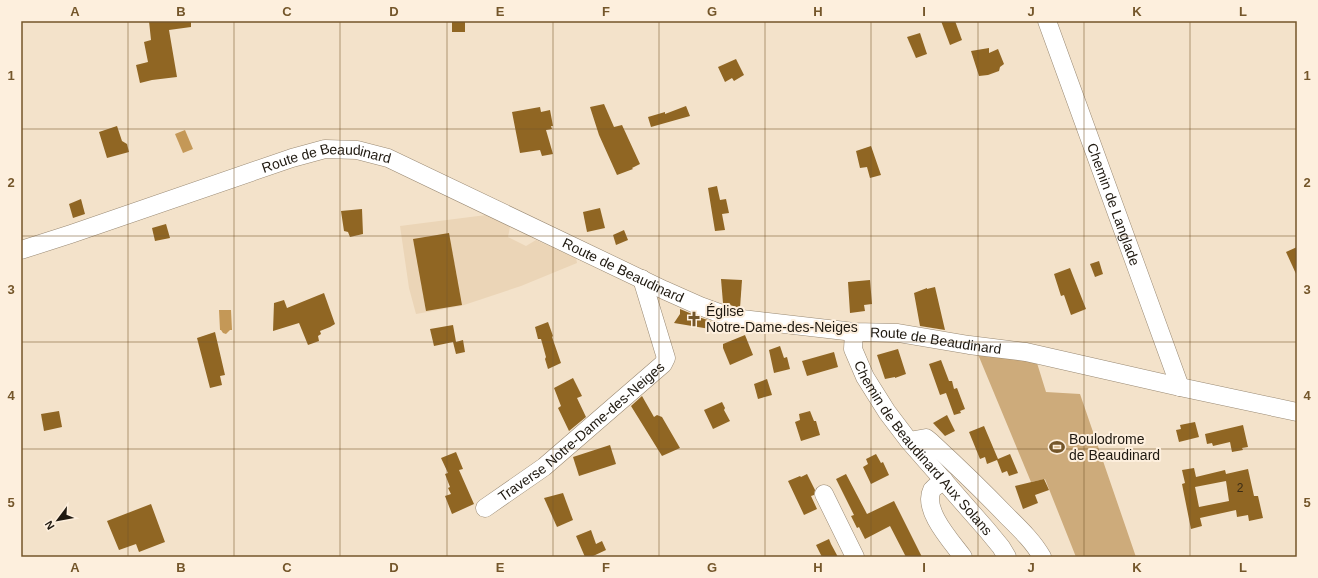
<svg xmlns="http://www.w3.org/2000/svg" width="1318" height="578" font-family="Arial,sans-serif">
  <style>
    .built { fill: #ebd5b7 }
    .green { fill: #cdab7b }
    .water { fill: #c49857 }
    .building { fill: #906623; fill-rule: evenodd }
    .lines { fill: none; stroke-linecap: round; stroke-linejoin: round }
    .minor-casing { stroke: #998973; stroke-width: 19 }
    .minor { stroke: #fff; stroke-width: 18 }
    .grid { fill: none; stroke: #74562a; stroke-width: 1; stroke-opacity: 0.55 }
    .labels { text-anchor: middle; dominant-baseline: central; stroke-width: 4; stroke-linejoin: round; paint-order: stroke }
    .number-label { font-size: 12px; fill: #3b2c15 }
    .street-label { font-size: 14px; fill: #1f1910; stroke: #fdefdd }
    .poi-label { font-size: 14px; fill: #1f1910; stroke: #fdefdd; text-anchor: start }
    .neatline { fill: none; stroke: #74562a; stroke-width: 1.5 }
    .grid-label { font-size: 13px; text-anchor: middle; font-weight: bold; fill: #74562a }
  </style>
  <rect width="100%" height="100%" fill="#f3e2ca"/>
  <path class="built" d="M486,215L510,227L508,237L526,246L536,240L576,258L577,263L521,286L461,306L416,314L409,288L400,226Z"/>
  <path class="green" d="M977,352L1037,363L1046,392L1080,394L1136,557H1076L1045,479L1031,482Z"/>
  <g class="water">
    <path d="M185,130L193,149L183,153L175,134Z"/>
    <path d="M219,310H231L232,330H230L226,334L223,333L221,330H220Z"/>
  </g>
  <g class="building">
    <path d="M149,21H191V27L169,30L177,77L152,80L140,83L136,65L148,62L144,42L151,40Z"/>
    <rect x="452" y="21" width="13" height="11"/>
    <path d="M941,21H955L962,40L950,45Z"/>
    <path d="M920,33L927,54L916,58L907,37Z"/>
    <path d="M989,48V53L998,49L1004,64L1000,67L999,71L988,75L979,76L971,51Z"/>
    <path d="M736,59L744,75L734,81L732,78L725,82L718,67Z"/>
    <path d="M604,104L614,127L622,125L640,164L632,168L633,169L617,175L599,135L590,107Z"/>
    <path d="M686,106L690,116L651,127L648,117L665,112V114Z"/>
    <path d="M540,107L541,112L550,110L553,126H551L552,129L546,130L553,154L542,156L540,150L520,153L512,112Z"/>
    <path d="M117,126L122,141L127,144L129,152L107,158L99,132Z"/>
    <path d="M871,146L881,175L870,178L867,167L860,168L856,151Z"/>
    <path d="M717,186L720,200L726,199L729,213L722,214L725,230L715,231L708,188Z"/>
    <path d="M81,199L85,214L73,218L69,204Z"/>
    <path d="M600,208L605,228L587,232L583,212Z"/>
    <path d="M362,209L363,234L350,237L348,232L344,231L341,211Z"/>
    <path d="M166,224L170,238L155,241L152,228Z"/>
    <path d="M624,230L628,240L616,245L613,235Z"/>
    <path d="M449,233L462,305L426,311L413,239Z"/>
    <path d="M1297,247V276L1286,252Z"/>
    <path d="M1099,261L1103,274L1095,277L1090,264Z"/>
    <path d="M1070,268L1086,309L1071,315L1064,295L1061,296L1054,274Z"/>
    <path d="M721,279L742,280L740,308L723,303Z"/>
    <path d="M870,280L872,304L864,305L865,311L850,313L848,282Z"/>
    <path d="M935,287L945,330L920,326L914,293L927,288V289Z"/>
    <path d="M324,293L335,324L330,327L320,331L321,334L318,336L319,341L308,345L299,323L273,331L274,303L284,300L287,308Z"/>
    <path d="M680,309L692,314V315L711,321L710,329L674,323L680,314Z"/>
    <path d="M548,322L553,336L552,337L561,363L548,369L545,359L546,357L541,339H538L535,327Z"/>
    <path d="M453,325L456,342L463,340L465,352L456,354L453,342L434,346L430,329Z"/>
    <path d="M215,332L225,375L220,376L222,385L210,388L197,338Z"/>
    <path d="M745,335L753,355L730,365L723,348V344Z"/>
    <path d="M780,346L784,358L787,357L790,369L774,373L769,350Z"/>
    <path d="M898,349L906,374L895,378V377L885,379L877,355Z"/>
    <path d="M834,352L838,367L807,376L802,361Z"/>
    <path d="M941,360L949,381H952L954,389L957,388L965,409L960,411L961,413L954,415L946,393L940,395L929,364Z"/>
    <path d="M573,378L582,396L577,398L586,417L569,431L558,408L561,406L554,388Z"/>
    <path d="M767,379L772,395L758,399L754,384Z"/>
    <path d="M642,396L654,417L657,415L662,417L680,448L662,456L631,406Z"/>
    <path d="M722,402L725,408L724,410L730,421L713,429L704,410Z"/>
    <path d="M59,411L62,427L44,431L41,414Z"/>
    <path d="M810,411L814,421H816L820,435L801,441L795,422L800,420L799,414Z"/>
    <path d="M947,415L955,431L945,436L933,423Z"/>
    <path d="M1195,422L1199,437L1179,442L1176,430L1181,429L1180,425Z"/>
    <path d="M1243,425L1248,447L1242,448L1243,450L1232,452L1230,442L1213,446L1212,443L1207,444L1205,434Z"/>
    <path d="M984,426L998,459L1010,454L1018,473L1009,476L1007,471L1002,473L997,460L987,464L985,457L980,459L969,432Z"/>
    <path d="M610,445L616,464L579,476L573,457Z"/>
    <path d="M456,452L463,469L459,470L474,504L452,514L445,496L451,494L448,488L450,487L445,474L448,473L441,458Z"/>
    <path d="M876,454L881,463L883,462L889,475L871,484L863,467L868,464L866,459Z"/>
    <path d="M1194,468L1196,477L1225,470L1226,474L1248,469L1254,496H1258L1263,518L1249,521L1248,515L1237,517L1236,510L1200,518L1202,526L1191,529L1182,484L1185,483L1182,470ZM1226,481L1229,501L1199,507L1195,487Z"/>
    <path d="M807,474L815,490L814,495L811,496L817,509L804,515L788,481L800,476L801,477Z"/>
    <path d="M846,474L867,514L894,501L922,557H906L890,526L865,539L859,527L857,528L851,516L854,515L836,479Z"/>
    <path d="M1044,479L1049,490L1035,495L1038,503L1023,509L1015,486Z"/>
    <path d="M563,493L573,520L557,527L544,498Z"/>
    <path d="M151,504L165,542L139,552L136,544L119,550L107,521Z"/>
    <path d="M591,530L596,544L602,541L606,550L591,557H585L576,536Z"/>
    <path d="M829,539L831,544L838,557H822L816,545Z"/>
  </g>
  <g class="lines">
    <defs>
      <g id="minor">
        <path id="s1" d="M1047,21L1180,387"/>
        <path id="s2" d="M21,250L71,234L292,158L325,149L357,150L388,158L664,290L700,306L733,318L854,332L898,333L969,345L1026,352L1180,387L1297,412"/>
        <path id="s3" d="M854,332L853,349L865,377L887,412L909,441L987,530L1001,547L1007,557"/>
        <path d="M909,441L926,438L931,442C957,466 982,490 1006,515C1019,528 1033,541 1042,557"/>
        <path d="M944,480C941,483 935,486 932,490C922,510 952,542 963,557"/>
        <path d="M824,494L855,557"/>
        <path id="s4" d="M485,508L544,467L663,364L666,358L642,279"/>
      </g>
    </defs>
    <use href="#minor" class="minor-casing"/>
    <use href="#minor" class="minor"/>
  </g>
  <path class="grid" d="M128,21V557M234,21V557M340,21V557M447,21V557M553,21V557M659,21V557M765,21V557M871,21V557M978,21V557M1084,21V557M1190,21V557M21,129H1297M21,236H1297M21,342H1297M21,449H1297"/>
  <defs>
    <symbol id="church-bare" viewBox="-9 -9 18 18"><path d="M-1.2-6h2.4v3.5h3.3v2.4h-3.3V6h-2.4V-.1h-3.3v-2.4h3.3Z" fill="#74562a" stroke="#fdefdd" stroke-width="2.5" paint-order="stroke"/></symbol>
    <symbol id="stadium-bare" viewBox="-9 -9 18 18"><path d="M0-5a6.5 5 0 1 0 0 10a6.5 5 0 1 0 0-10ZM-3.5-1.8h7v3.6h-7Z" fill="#74562a" stroke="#fdefdd" stroke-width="2.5" paint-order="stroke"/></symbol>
  </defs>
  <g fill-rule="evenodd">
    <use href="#church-bare" x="683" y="308" width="22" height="22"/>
    <use href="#stadium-bare" x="1046" y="436" width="22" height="22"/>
  </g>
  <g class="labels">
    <g class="number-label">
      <text x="1240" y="488">2</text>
    </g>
    <g class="street-label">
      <text stroke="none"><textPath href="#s2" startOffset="321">Route de Beaudinard</textPath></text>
      <text stroke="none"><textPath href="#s1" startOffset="195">Chemin de Langlade</textPath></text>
      <text stroke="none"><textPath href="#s2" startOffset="645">Route de Beaudinard</textPath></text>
      <text stroke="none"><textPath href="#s2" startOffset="969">Route de Beaudinard</textPath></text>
      <text stroke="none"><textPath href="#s4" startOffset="123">Traverse Notre-Dame-des-Neiges</textPath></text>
      <text stroke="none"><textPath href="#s3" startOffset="139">Chemin de Beaudinard Aux Solans</textPath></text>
    </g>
    <g class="poi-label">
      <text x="706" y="311">Église<tspan x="706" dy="16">Notre-Dame-des-Neiges</tspan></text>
      <text x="1069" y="439">Boulodrome<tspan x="1069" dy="16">de Beaudinard</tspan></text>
    </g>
  </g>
  <rect width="1318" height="578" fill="none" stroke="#fdefdd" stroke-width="44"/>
  <g transform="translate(58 520) rotate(238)" stroke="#fdefdd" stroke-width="3" paint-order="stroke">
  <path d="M0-3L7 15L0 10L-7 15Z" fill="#1f1910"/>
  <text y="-6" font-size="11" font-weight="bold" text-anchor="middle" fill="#1f1910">N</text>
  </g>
  <rect x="22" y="22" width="1274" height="534" class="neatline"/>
  <g class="grid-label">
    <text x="75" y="16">A</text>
    <text x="181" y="16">B</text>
    <text x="287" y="16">C</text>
    <text x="394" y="16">D</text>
    <text x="500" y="16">E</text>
    <text x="606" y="16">F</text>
    <text x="712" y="16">G</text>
    <text x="818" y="16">H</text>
    <text x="924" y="16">I</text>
    <text x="1031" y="16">J</text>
    <text x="1137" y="16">K</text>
    <text x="1243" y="16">L</text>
    <text x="11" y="80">1</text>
    <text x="1307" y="80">1</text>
    <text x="11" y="187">2</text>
    <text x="1307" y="187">2</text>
    <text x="11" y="294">3</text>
    <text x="1307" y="294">3</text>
    <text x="11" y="400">4</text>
    <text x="1307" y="400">4</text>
    <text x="11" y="507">5</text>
    <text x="1307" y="507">5</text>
    <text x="75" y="572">A</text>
    <text x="181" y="572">B</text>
    <text x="287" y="572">C</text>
    <text x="394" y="572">D</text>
    <text x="500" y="572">E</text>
    <text x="606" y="572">F</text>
    <text x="712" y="572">G</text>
    <text x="818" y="572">H</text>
    <text x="924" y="572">I</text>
    <text x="1031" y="572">J</text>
    <text x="1137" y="572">K</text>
    <text x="1243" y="572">L</text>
  </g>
</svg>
